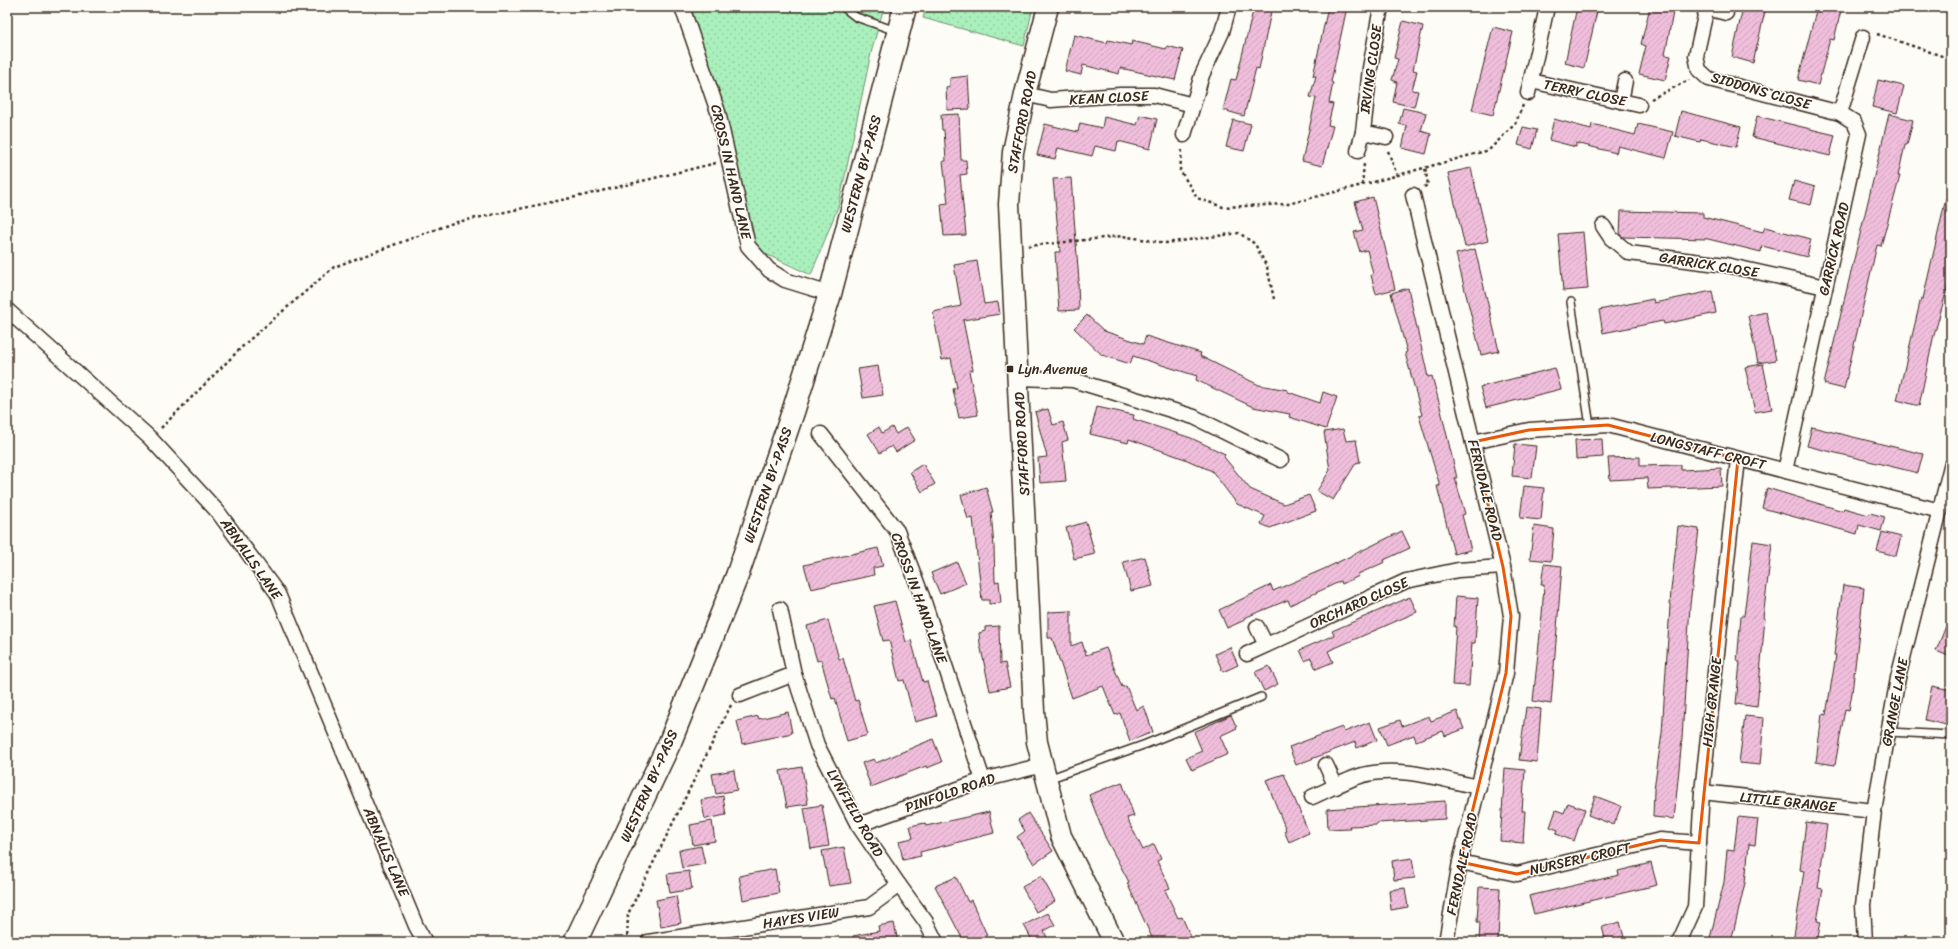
<svg xmlns="http://www.w3.org/2000/svg" width="1958" height="949" font-family="Sriracha,sans-serif">
  <style>
    .grass { fill: url(#grass-dots); stroke: #728d6e }
    .building { fill: url(#building-hatch); stroke: #3b2a1e }
    .lines { fill: none; stroke-linecap: round; stroke-linejoin: round }
    .lane-casing { stroke: #3b2a1e; stroke-width: 10 }
    .street-casing { stroke: #3b2a1e; stroke-width: 17 }
    .secondary-casing { stroke: #3b2a1e; stroke-width: 23 }
    .highway-casing { stroke: #3b2a1e; stroke-width: 25 }
    .path { stroke: #3b2a1e; stroke-width: 2.5; stroke-dasharray: 3 3; stroke-linecap: butt }
    .lane { stroke: #fdfcf7; stroke-width: 7 }
    .street { stroke: #fdfcf7; stroke-width: 14 }
    .secondary { stroke: #fdfcf7; stroke-width: 20 }
    .highway { stroke: #fdfcf7; stroke-width: 22 }
    .marked { fill: none; stroke: #e8590c; stroke-width: 3; stroke-linejoin: round }
    .poi-dot { fill: #3b2a1e; stroke: #fdfcf7; stroke-width: 1.5 }
    .labels { text-anchor: middle; dominant-baseline: central; stroke-width: 3; stroke-linejoin: round; paint-order: stroke }
    .street-label { font-size: 14px; fill: #3b2a1e; stroke: #fdfcf7 }
    .poi-label { font-size: 14px; fill: #3b2a1e; stroke: #fdfcf7; text-anchor: start }
  </style>
  <defs>
    <pattern id="grass-dots" width="8" height="8" patternUnits="userSpaceOnUse"><rect width="8" height="8" fill="#aaf0bd"/><path d="M2 2h.1M6 6h.1" fill="none" stroke="#93cea2" stroke-width="1.8" stroke-linecap="round"/></pattern>
    <pattern id="building-hatch" width="6" height="6" patternUnits="userSpaceOnUse"><rect width="6" height="6" fill="#f0bedc"/><path d="M-1 1l2-2M0 6l6-6M5 7l2-2" fill="none" stroke="#cfa3bc"/></pattern>
  </defs>
  <rect width="100%" height="100%" fill="#fdfcf7"/>
  <filter id="ink" filterUnits="userSpaceOnUse"><feTurbulence type="fractalNoise" baseFrequency=".025" numOctaves="2"/><feDisplacementMap in="SourceGraphic" scale="8" xChannelSelector="R" yChannelSelector="G"/><feConvolveMatrix kernelMatrix="1 2 1 2 8 2 1 2 1" color-interpolation-filters="sRGB"/></filter>
  <g filter="url(#ink)">
    <g class="grass">
      <path d="M682,7H884L871,53L839,204L811,275L748,246Z"/>
      <path d="M926,7H1033L1024,46L923,18Z"/>
    </g>
    <g class="building">
      <path d="M1254,7H1272L1259,69L1256,68L1244,116L1223,110L1231,79L1236,80Z"/>
      <path d="M1328,7H1347L1331,82L1333,83L1329,103L1333,104L1328,125L1333,126L1322,166L1302,161L1316,98L1310,97L1316,76H1313Z"/>
      <path d="M1577,7H1598L1584,68L1565,63Z"/>
      <path d="M1650,7H1674L1665,55L1671,56L1665,80L1639,74L1646,46L1641,44Z"/>
      <path d="M1743,7H1766L1753,63L1732,57Z"/>
      <path d="M1817,7H1828L1841,10L1834,40L1830,39L1818,85L1798,80Z"/>
      <path d="M1403,21L1423,26L1413,70L1417,71L1412,90L1418,91L1414,107L1393,102L1397,82L1392,80L1398,59L1394,58Z"/>
      <path d="M1493,27L1513,32L1493,115L1472,110Z"/>
      <path d="M1074,35L1107,43L1108,40L1131,45L1132,41L1166,49L1167,46L1183,50L1175,80L1120,68L1119,74L1083,65L1081,75L1065,71Z"/>
      <path d="M968,76L970,109L947,110L946,87L950,86V78Z"/>
      <path d="M1878,80L1904,86L1897,113L1872,107Z"/>
      <path d="M1403,108L1426,113L1421,131L1431,134L1426,154L1402,148L1407,126L1399,124Z"/>
      <path d="M1681,111L1741,127L1736,147L1701,139L1700,142L1675,136Z"/>
      <path d="M959,114L961,160H966L967,174L960,175L966,235L944,236L941,204L948,203L943,161H946L944,130H942L941,115Z"/>
      <path d="M1889,114L1913,120L1907,145H1905L1898,176H1900L1881,246L1877,245L1844,389L1824,384Z"/>
      <path d="M1140,115L1157,119L1150,149L1118,141L1116,151L1095,146L1092,156L1058,148L1055,159L1037,155L1045,124L1078,132L1080,123L1102,128L1104,117L1137,125Z"/>
      <path d="M1757,116L1835,135L1830,156L1752,137Z"/>
      <path d="M1554,119L1591,129L1592,124L1635,135L1638,124L1673,132L1666,158L1618,146L1616,153L1576,143V147L1549,140Z"/>
      <path d="M1233,120L1251,124L1244,151L1226,147Z"/>
      <path d="M1523,127L1537,130L1532,149L1518,145Z"/>
      <path d="M1471,168L1488,241L1465,247L1448,173Z"/>
      <path d="M1071,178L1079,281H1078L1079,310L1059,311L1055,252H1060L1053,179Z"/>
      <path d="M1794,181L1815,187L1811,205L1789,200Z"/>
      <path d="M1373,197L1395,289L1376,294L1371,275L1373,274L1367,250L1360,252L1354,232L1363,230L1355,202Z"/>
      <path d="M1946,198H1951V275L1933,339L1919,406L1897,400L1921,298L1923,299Z"/>
      <path d="M1621,211L1703,213V217L1763,232L1765,227L1811,239L1807,257L1762,246L1761,252L1708,239L1623,237L1620,235Z"/>
      <path d="M1583,232L1588,289L1563,291L1558,234Z"/>
      <path d="M1475,249L1499,351L1481,355L1456,254Z"/>
      <path d="M977,261L984,304L998,302L1000,314L963,320L973,370L969,371L978,415L959,418L953,389L957,388L951,358L942,360L933,312L961,306L954,265Z"/>
      <path d="M1408,288L1428,377L1432,376L1440,406L1457,478H1455L1465,514L1462,515L1471,550L1454,554L1437,486H1440L1419,416L1422,415L1405,353L1407,352L1391,293Z"/>
      <path d="M1712,291L1716,313L1664,324L1663,321L1603,333L1599,310L1653,299L1654,303Z"/>
      <path d="M1766,312L1776,360L1758,363L1748,316Z"/>
      <path d="M1087,315L1104,331L1143,344L1146,336L1201,353L1200,356L1259,385L1288,390V392L1320,403L1323,392L1337,397L1326,429L1289,417L1290,414L1253,407L1196,380L1197,376L1133,356L1130,364L1102,355L1074,328Z"/>
      <path d="M1763,364L1772,409L1755,412L1745,367Z"/>
      <path d="M878,366L883,395L863,398L858,369Z"/>
      <path d="M1555,368L1561,389L1486,408L1480,387Z"/>
      <path d="M1097,407L1134,415L1133,419L1191,438L1225,454L1224,457L1250,489L1284,504L1309,495L1316,511L1270,528L1261,524L1265,516L1237,504L1212,471L1185,459L1129,439L1128,443L1090,434Z"/>
      <path d="M1048,409L1053,425L1063,422L1068,440L1062,442L1066,481L1040,483L1038,458L1047,457L1035,412Z"/>
      <path d="M879,427L882,433L892,427L896,434L907,427L915,440L896,452L892,446L880,453L868,434Z"/>
      <path d="M1812,427L1923,454L1918,473L1807,446Z"/>
      <path d="M1343,429L1346,441L1356,440L1360,462L1356,463L1333,500L1317,491L1330,470L1324,432Z"/>
      <path d="M1602,439L1603,457L1576,459L1575,440Z"/>
      <path d="M1515,444L1536,446L1532,478L1512,476Z"/>
      <path d="M1640,457V466L1681,465V470L1721,468L1722,486L1648,489L1647,478L1610,480L1608,458Z"/>
      <path d="M923,464L935,484L922,492L910,472Z"/>
      <path d="M1524,486L1544,488L1541,520L1520,518Z"/>
      <path d="M986,487L993,512H991L994,547L995,582L999,581L1001,603L989,604V600H982L973,518L968,519L961,495Z"/>
      <path d="M1767,488L1843,511L1844,508L1869,515L1870,513L1885,517L1881,531L1859,525L1857,534L1762,508Z"/>
      <path d="M1086,522L1095,554L1074,559L1066,528Z"/>
      <path d="M1534,526L1554,529L1551,561L1530,559Z"/>
      <path d="M1678,526L1699,529L1690,605L1682,739L1674,819L1653,817L1654,790L1662,733L1671,590Z"/>
      <path d="M1402,531L1410,548L1384,560L1385,562L1358,574L1359,576L1342,584L1341,581L1290,605L1288,600L1244,618L1245,620L1227,628L1219,610L1271,585L1273,591L1324,569Z"/>
      <path d="M1882,532L1901,537L1896,556L1877,551Z"/>
      <path d="M1753,541L1772,544L1763,618H1765L1757,707L1736,704L1740,662H1737L1741,616H1744Z"/>
      <path d="M878,548L883,566L873,568L874,575L811,589L804,565Z"/>
      <path d="M1145,557L1153,586L1131,591L1123,562Z"/>
      <path d="M957,562L966,583L940,594L931,573Z"/>
      <path d="M1544,564L1562,566L1551,704L1533,701L1542,615L1544,585H1541Z"/>
      <path d="M1843,585L1864,588L1852,693L1849,710L1845,709L1835,765L1816,762L1822,714L1826,715L1836,655H1834Z"/>
      <path d="M1456,596L1478,598L1475,643H1472L1469,686L1452,685L1456,627H1454Z"/>
      <path d="M1410,597L1417,612L1328,651L1333,662L1316,669L1311,658L1305,661L1300,650L1334,635L1332,631Z"/>
      <path d="M895,601L906,642L911,640L923,682L927,681L937,716L915,722L904,680L899,681L889,640L883,641L874,606Z"/>
      <path d="M1071,611V646L1082,642L1086,655L1106,648L1122,687L1126,686L1136,710L1144,706L1153,732L1130,741L1120,713L1115,715L1103,686L1072,698L1052,638H1048V612Z"/>
      <path d="M1950,616H1951V657L1936,651Z"/>
      <path d="M828,620L839,659L843,658L855,701L858,700L868,735L847,741L835,698L832,699L821,660L817,661L807,626Z"/>
      <path d="M999,626L1000,664L1005,663L1010,687L990,691L980,644L979,633L985,631V627Z"/>
      <path d="M1230,647L1238,665L1223,672L1215,654Z"/>
      <path d="M1269,666L1278,684L1264,691L1255,672Z"/>
      <path d="M1932,686L1951,690V726L1925,720Z"/>
      <path d="M1526,707L1541,709L1537,762L1519,760Z"/>
      <path d="M1457,711L1464,729L1445,736L1443,731L1416,741L1414,735L1387,745L1380,727L1400,720L1402,726L1429,716L1431,721Z"/>
      <path d="M788,712L792,733L742,744L737,721L758,716L759,719Z"/>
      <path d="M1231,715L1237,728L1220,736L1228,754L1192,770L1186,758L1202,751L1194,732Z"/>
      <path d="M1745,716L1764,718L1760,765L1739,763Z"/>
      <path d="M1370,722L1377,740L1357,748L1355,742L1296,765L1289,747L1342,727L1344,732Z"/>
      <path d="M933,739L942,762L927,768L926,766L871,787L862,763L874,759L876,763Z"/>
      <path d="M802,767L808,804L787,807L780,771Z"/>
      <path d="M1505,768L1525,770L1522,811H1525L1523,843L1500,841Z"/>
      <path d="M734,770L737,790L716,794L712,774Z"/>
      <path d="M1284,774L1309,833L1289,842L1284,831L1286,830L1266,780Z"/>
      <path d="M1122,782L1134,816L1127,818L1143,850L1154,844L1161,859L1157,861L1170,888L1165,890L1178,918L1182,917L1193,942H1154L1127,883L1129,882L1105,837L1089,795Z"/>
      <path d="M723,796L726,815L705,819L701,800Z"/>
      <path d="M1595,796L1621,806L1614,825L1588,815Z"/>
      <path d="M1445,801V819L1377,823V825L1349,826L1350,828L1328,829L1327,809Z"/>
      <path d="M1568,803L1585,809L1574,841L1556,834L1558,830L1550,827L1556,810L1564,813Z"/>
      <path d="M822,805L829,846L811,849L804,808Z"/>
      <path d="M989,812L994,833L920,852L921,856L903,860L899,841L913,838L910,826L925,823L926,826Z"/>
      <path d="M1028,813L1053,851L1034,864L1017,837L1025,831L1018,820Z"/>
      <path d="M1738,817L1758,819L1755,845L1749,844L1745,883L1731,942H1709L1724,882L1727,850L1734,851Z"/>
      <path d="M712,821L715,841L693,845L690,825Z"/>
      <path d="M1806,822L1827,825L1818,888L1823,889L1817,921L1821,922L1817,942H1793L1804,871L1800,870Z"/>
      <path d="M701,846L705,864L682,868L679,850Z"/>
      <path d="M844,847L851,883L829,886L822,851Z"/>
      <path d="M1412,858L1415,878L1394,880L1392,861Z"/>
      <path d="M1651,863L1657,885L1534,914L1529,896L1619,875L1618,871Z"/>
      <path d="M775,869L779,893L743,900L739,876Z"/>
      <path d="M689,871L692,889L670,893L667,874Z"/>
      <path d="M1041,876L1055,901L1036,912L1022,887Z"/>
      <path d="M956,877L968,902L971,900L987,935L972,942H964L935,886Z"/>
      <path d="M1479,887L1500,888L1498,942H1479L1480,922H1477Z"/>
      <path d="M1405,888L1408,907L1391,910L1389,890Z"/>
      <path d="M676,896L681,923L661,927L656,900Z"/>
      <path d="M1048,913L1055,925L1044,931L1049,942H1033L1024,925Z"/>
      <path d="M1620,922L1624,937L1606,942L1602,927Z"/>
      <path d="M894,923L898,942H854L853,936L879,931L878,926Z"/>
    </g>
    <g class="lines">
      <defs>
        <g id="lane">
          <path d="M843,7L856,17L896,31"/>
          <path d="M1571,302L1590,426"/>
          <path d="M1888,732L1951,735"/>
          <path d="M1048,779L1146,744L1261,697"/>
        </g>
        <g id="street">
          <path d="M682,7L718,112L748,246L769,270L785,280L830,294"/>
          <path d="M1707,7L1696,56L1699,70L1709,79L1840,113L1854,122L1859,134L1785,471"/>
          <path d="M1707,8L1726,13"/>
          <path d="M1531,81L1639,105"/>
          <path d="M1528,93L1547,7"/>
          <path d="M1025,94L1051,100L1120,95H1154L1193,105"/>
          <path d="M1621,101L1625,81"/>
          <path d="M1840,113L1863,37"/>
          <path d="M1363,132L1386,137"/>
          <path d="M1184,135L1202,75L1222,32L1229,7"/>
          <path d="M1358,151L1363,132L1370,68L1381,7"/>
          <path d="M1413,195L1503,567L1511,616L1506,673L1460,862L1446,942"/>
          <path d="M1603,226L1611,238L1629,253L1726,265L1825,287"/>
          <path d="M7,310L150,438L218,512L278,594L416,926L425,942"/>
          <path d="M1019,378L1073,380L1194,417L1281,460"/>
          <path d="M821,434L897,531L922,596L983,780"/>
          <path d="M1473,442L1529,430L1608,425L1940,511"/>
          <path d="M780,609L794,674L817,745L858,825L899,885L926,922L936,942"/>
          <path d="M1257,627L1266,645"/>
          <path d="M1247,654L1406,581L1458,570L1503,567"/>
          <path d="M740,695L794,674"/>
          <path d="M1326,765L1336,787"/>
          <path d="M1702,792L1874,811"/>
          <path d="M1312,797C1328,790 1346,780 1363,775C1400,765 1443,780 1479,787"/>
          <path d="M858,825L983,780L1043,765"/>
          <path d="M1460,862L1517,874L1660,840L1699,843"/>
          <path d="M648,942L869,907L899,885"/>
          <path d="M1679,942L1695,907L1702,792L1738,459"/>
          <path d="M1865,942L1863,905L1874,811L1898,678L1951,466"/>
        </g>
        <path id="secondary" d="M1048,7L1025,94L1013,152L1009,204L1034,711L1037,742L1061,836L1114,942"/>
        <path id="highway" d="M575,942L670,742L737,576L793,412L830,294L905,7"/>
      </defs>
      <use href="#lane" class="lane-casing"/>
      <use href="#street" class="street-casing"/>
      <use href="#secondary" class="secondary-casing"/>
      <use href="#highway" class="highway-casing"/>
      <g class="path">
        <path d="M1877,34L1951,59"/>
        <path d="M1651,99L1689,80"/>
        <path d="M1182,150L1180,170L1197,198L1223,207L1288,204L1362,185L1489,150L1515,124L1523,105"/>
        <path d="M1388,151L1397,175"/>
        <path d="M1362,185L1364,164"/>
        <path d="M1424,187L1428,185L1425,167"/>
        <path d="M1028,246L1122,236L1166,243L1239,233L1255,244L1267,267L1274,299"/>
        <path d="M161,428L247,342L334,267L453,223L585,195L716,163"/>
        <path d="M627,942L628,914L731,705"/>
      </g>
      <use href="#lane" class="lane"/>
      <use href="#street" class="street"/>
      <use href="#secondary" class="secondary"/>
      <use href="#highway" class="highway"/>
    </g>
  </g>
  <path class="marked" d="M1608,425L1738,459L1699,843L1660,840L1517,874L1460,862L1506,673L1511,616L1503,567L1473,442L1529,430Z"/>
  <rect class="poi-dot" x="1006" y="365" width="8" height="8" rx="2"/>
  <g class="labels">
    <g class="street-label">
      <text transform="translate(1371 69) rotate(-82)">IRVING CLOSE</text>
      <text transform="translate(1761 91) rotate(16)">SIDDONS CLOSE</text>
      <text transform="translate(1585 93) rotate(12)">TERRY CLOSE</text>
      <text transform="translate(1109 98) rotate(-3)">KEAN CLOSE</text>
      <text transform="translate(1022 122) rotate(-79)">STAFFORD ROAD</text>
      <text transform="translate(731 172) rotate(77)">CROSS IN HAND LANE</text>
      <text transform="translate(861 174) rotate(-75)">WESTERN BY-PASS</text>
      <text transform="translate(1834 249) rotate(-77)">GARRICK ROAD</text>
      <text transform="translate(1709 265) rotate(9)">GARRICK CLOSE</text>
      <text transform="translate(1022 444) rotate(-93)">STAFFORD ROAD</text>
      <text transform="translate(1708 451) rotate(14)">LONGSTAFF CROFT</text>
      <text transform="translate(768 485) rotate(-71)">WESTERN BY-PASS</text>
      <text transform="translate(1485 490) rotate(76)">FERNDALE ROAD</text>
      <text transform="translate(251 559) rotate(55)">ABNALLS LANE</text>
      <text transform="translate(919 598) rotate(70)">CROSS IN HAND LANE</text>
      <text transform="translate(1359 603) rotate(-24)">ORCHARD CLOSE</text>
      <text transform="translate(1712 702) rotate(-84)">HIGH GRANGE</text>
      <text transform="translate(1895 702) rotate(-79)">GRANGE LANE</text>
      <text transform="translate(649 786) rotate(-66)">WESTERN BY-PASS</text>
      <text transform="translate(950 793) rotate(-19)">PINFOLD ROAD</text>
      <text transform="translate(1788 802) rotate(6)">LITTLE GRANGE</text>
      <text transform="translate(855 813) rotate(60)">LYNFIELD ROAD</text>
      <text transform="translate(386 852) rotate(67)">ABNALLS LANE</text>
      <text transform="translate(1580 859) rotate(-13)">NURSERY CROFT</text>
      <text transform="translate(1462 864) rotate(-78)">FERNDALE ROAD</text>
      <text transform="translate(801 918) rotate(-9)">HAYES VIEW</text>
    </g>
    <g class="poi-label">
      <text x="1018" y="369">Lyn Avenue</text>
    </g>
  </g>
  <rect width="1958" height="949" fill="none" stroke="#fdfcf7" stroke-width="24"/>
  <rect x="12" y="12" width="1934" height="925" fill="none" stroke="#3b2a1e" stroke-width="1.5" filter="url(#ink)"/>
</svg>
